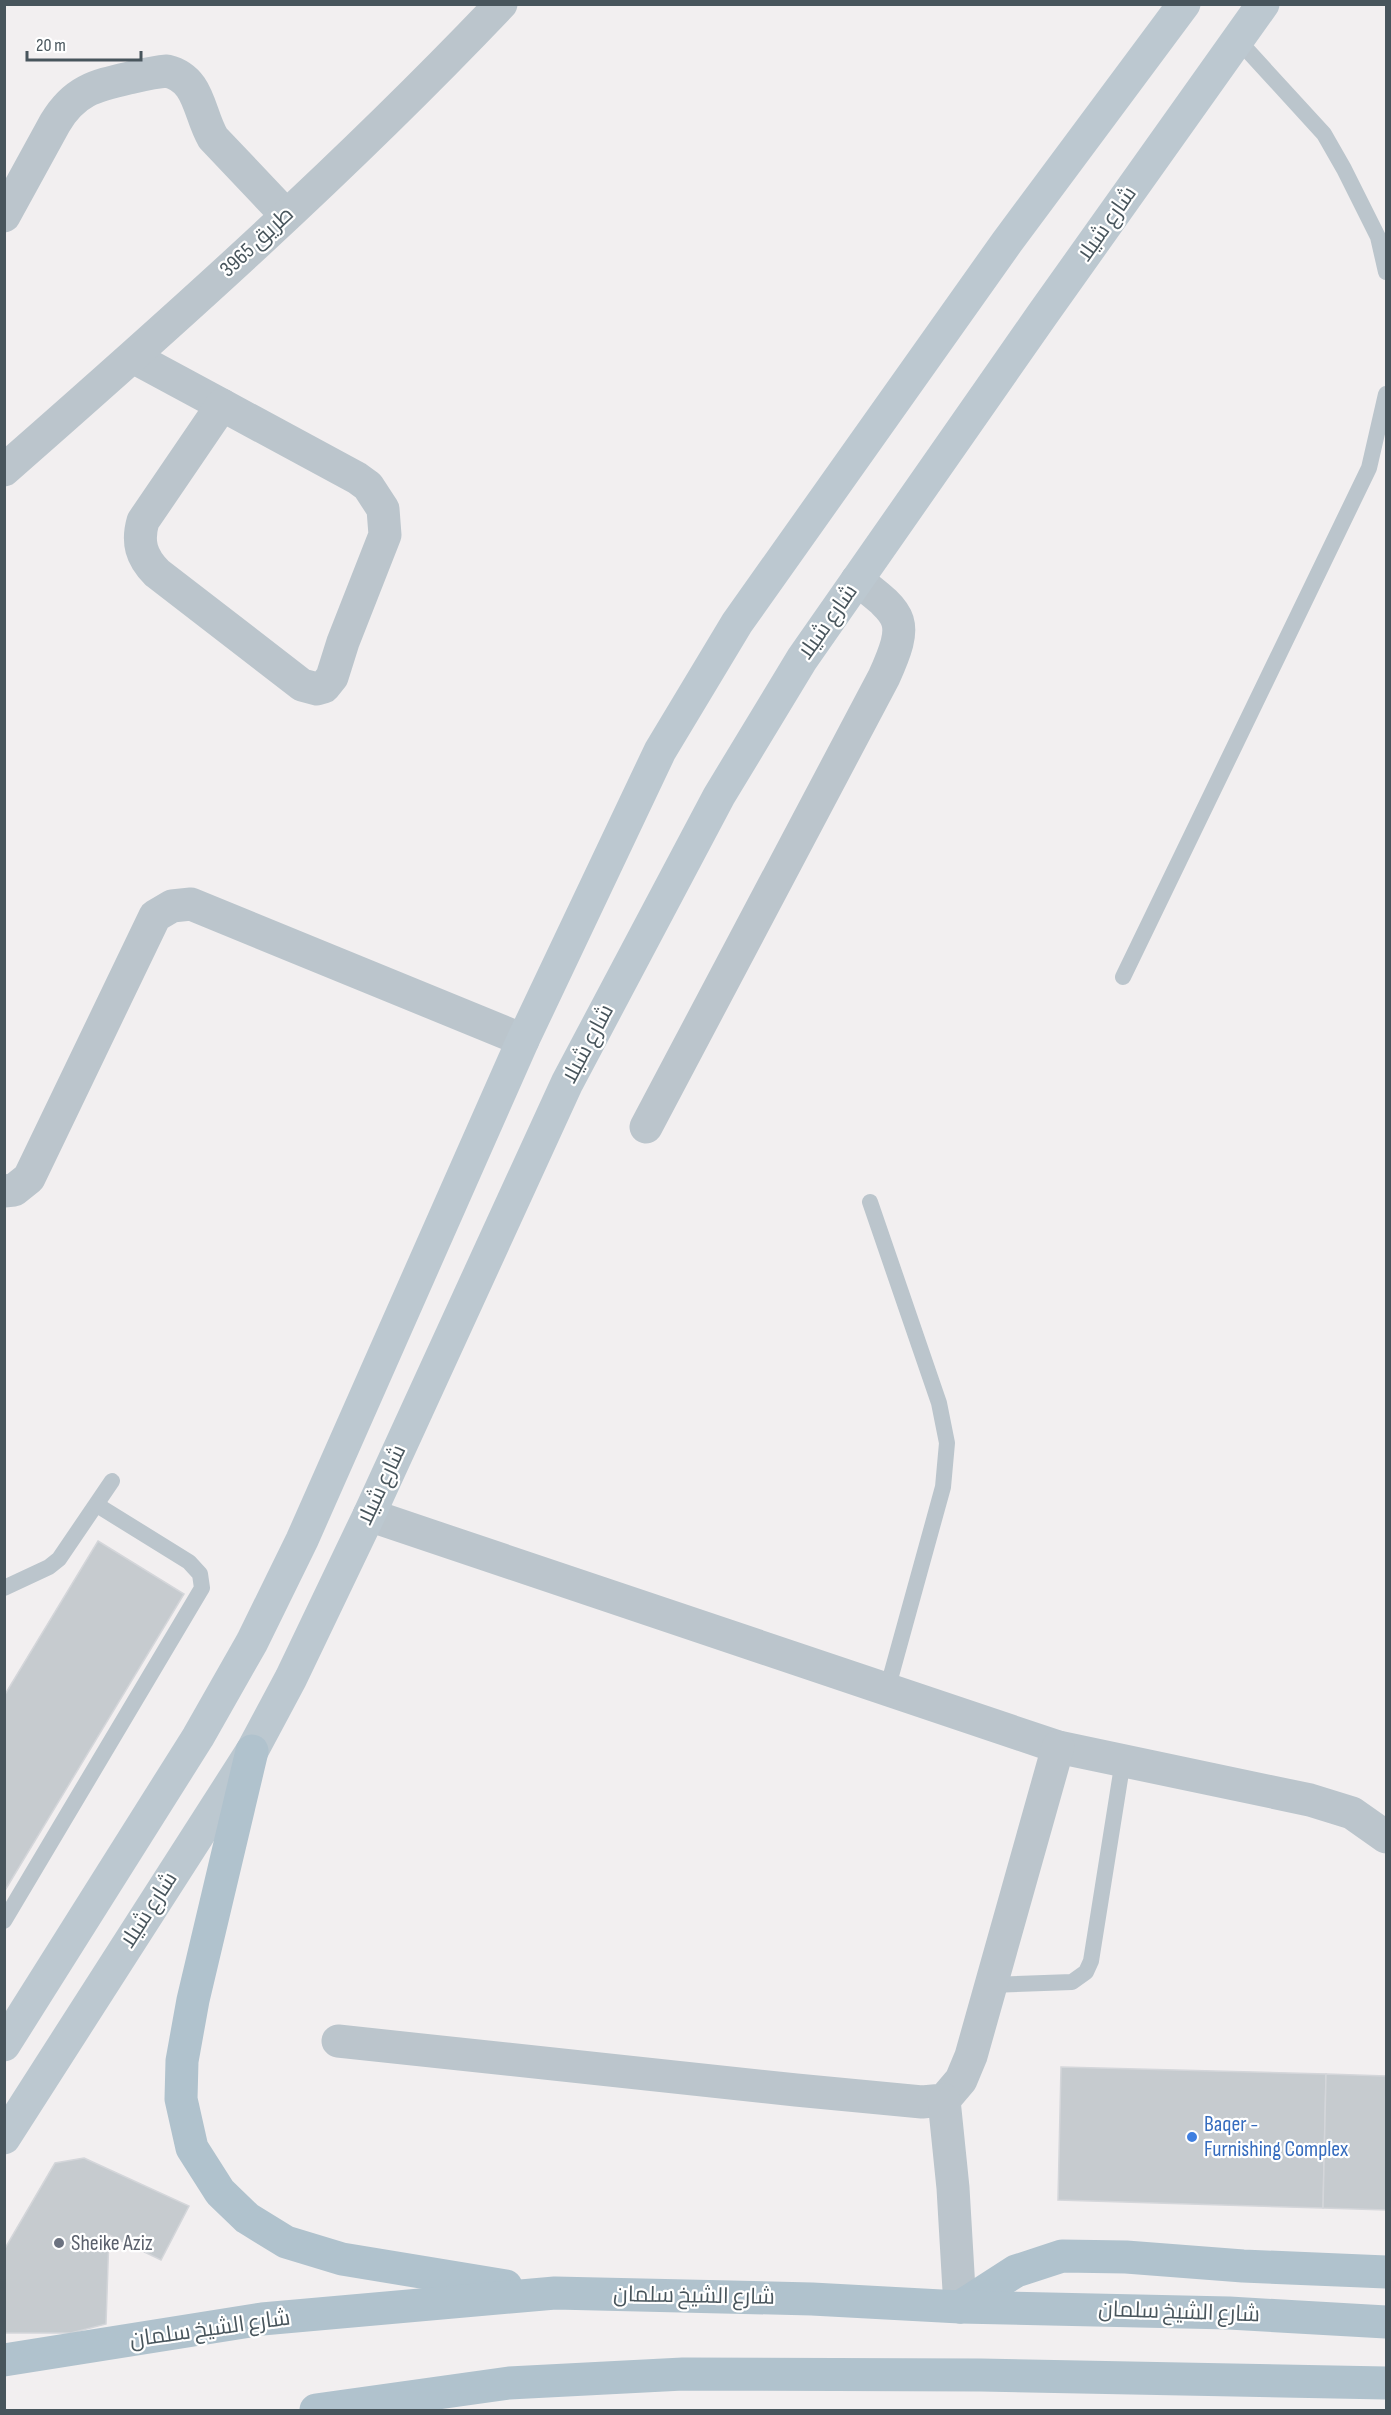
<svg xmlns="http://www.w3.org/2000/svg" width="1391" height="2415" font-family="'Sofia Sans Condensed',Cairo,sans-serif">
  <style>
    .building { fill: #c6cbcf; stroke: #d4d6da; stroke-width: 1.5 }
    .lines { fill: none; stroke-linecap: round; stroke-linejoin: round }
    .service { stroke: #bbc5cc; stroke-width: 16 }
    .minor { stroke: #bbc5cc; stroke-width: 33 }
    .secondary { stroke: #bcc8d0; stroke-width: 33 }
    .primary { stroke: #b0c2cd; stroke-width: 33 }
    .shop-dot { fill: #3f7fe0; stroke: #fff; stroke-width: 2 }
    .worship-dot { fill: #6b7280; stroke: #fff; stroke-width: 2 }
    .labels { text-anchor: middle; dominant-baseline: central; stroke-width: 4.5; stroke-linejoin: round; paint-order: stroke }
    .street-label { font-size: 22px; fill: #48555c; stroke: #fff }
    .shop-label { font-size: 22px; fill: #366cbe; stroke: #fff; text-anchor: start }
    .worship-label { font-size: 22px; fill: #5b616d; stroke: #fff; text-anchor: start }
  </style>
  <rect width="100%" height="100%" fill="#f2eff0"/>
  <g class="building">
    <path d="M98,1541L184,1594L4,1892V1696Z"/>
    <path d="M1061,2067L1326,2074L1323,2208L1058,2200Z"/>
    <path d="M1326,2074L1386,2076V2210L1323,2208Z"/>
    <path d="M84,2158L189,2206L161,2260L109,2235L106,2324L71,2333H4V2250L55,2163Z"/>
  </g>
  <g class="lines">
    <g class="service">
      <path d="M1238,40L1324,134L1344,169L1378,237L1386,272"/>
      <path d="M1123,977L1369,468L1386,394"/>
      <path d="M870,1202L939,1403L947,1443L943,1487L887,1690"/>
      <path d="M4,1588L49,1567L59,1559L112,1481"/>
      <path d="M4,1921L202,1588L200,1574L189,1562L97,1505"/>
      <path d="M991,1985L1072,1982L1086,1972L1091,1961L1123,1760"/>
    </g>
    <g class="minor">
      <path d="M4,216L55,123C74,91 94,86 129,78C142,75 154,72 167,71C200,79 198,112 213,138L286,215"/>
      <path d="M133,357L222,405"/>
      <path d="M222,405L357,478L368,486L383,509L385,535L343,642L332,677L324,687L317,689L302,685L157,573C141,557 137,542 143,521Z"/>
      <path d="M4,470C175,320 344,169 501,4"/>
      <path d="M646,1127L884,677C909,621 904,616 857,580"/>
      <path d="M4,1191L14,1190L29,1178L155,916L172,906L191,904L523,1040"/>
      <path d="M369,1515L1058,1747L1310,1800L1352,1813L1386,1837"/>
      <path d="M338,2041L796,2090L922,2102L944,2100L961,2080L971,2056L1058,1747"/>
      <path d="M944,2100L953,2188L960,2307"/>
    </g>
    <g class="secondary">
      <path d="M4,2045L198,1737L252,1642L302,1540L523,1040L660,751L737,623L1007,242L1184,4"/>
      <path d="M4,2138L252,1751L291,1678L369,1515L567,1083L719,796L802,659L1042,315L1263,4"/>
    </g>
    <g class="primary">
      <path d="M252,1751L193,2000L182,2061L181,2099L192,2148L220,2192L247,2218L286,2242L342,2259L506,2286"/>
      <path d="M960,2307L1016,2271L1062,2256L1126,2257L1243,2266L1386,2272"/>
      <path d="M4,2360L262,2319L555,2293L812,2299L960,2307L1229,2313L1386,2322"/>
      <path d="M316,2410L509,2383L683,2374L981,2375L1386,2383"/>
    </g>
  </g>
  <circle class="shop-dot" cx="1192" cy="2137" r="6"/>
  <circle class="worship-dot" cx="59" cy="2243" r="6"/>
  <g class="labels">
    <g class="street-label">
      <text transform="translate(1107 224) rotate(-55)">شارع شيلا</text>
      <text transform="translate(257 242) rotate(-43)">طريق 3965</text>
      <text transform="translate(828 622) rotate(-55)">شارع شيلا</text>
      <text transform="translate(588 1044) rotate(-62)">شارع شيلا</text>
      <text transform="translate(382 1485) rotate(-65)">شارع شيلا</text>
      <text transform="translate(149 1910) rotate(-57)">شارع شيلا</text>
      <text transform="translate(694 2296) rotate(1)">شارع الشيخ سلمان</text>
      <text transform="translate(1179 2312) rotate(2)">شارع الشيخ سلمان</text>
      <text transform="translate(210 2329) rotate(-8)">شارع الشيخ سلمان</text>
    </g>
    <g class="shop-label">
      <text x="1204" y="2124">Baqer -<tspan x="1204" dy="25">Furnishing Complex</tspan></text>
    </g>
    <g class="worship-label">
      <text x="71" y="2243">Sheike Aziz</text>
    </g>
  </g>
  <rect width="1391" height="2415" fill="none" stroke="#48555c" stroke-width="12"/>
  <path d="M27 51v9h114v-9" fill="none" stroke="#48555c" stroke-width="3"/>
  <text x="36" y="51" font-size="18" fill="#48555c" stroke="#ffffff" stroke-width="4.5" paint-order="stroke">20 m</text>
</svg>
